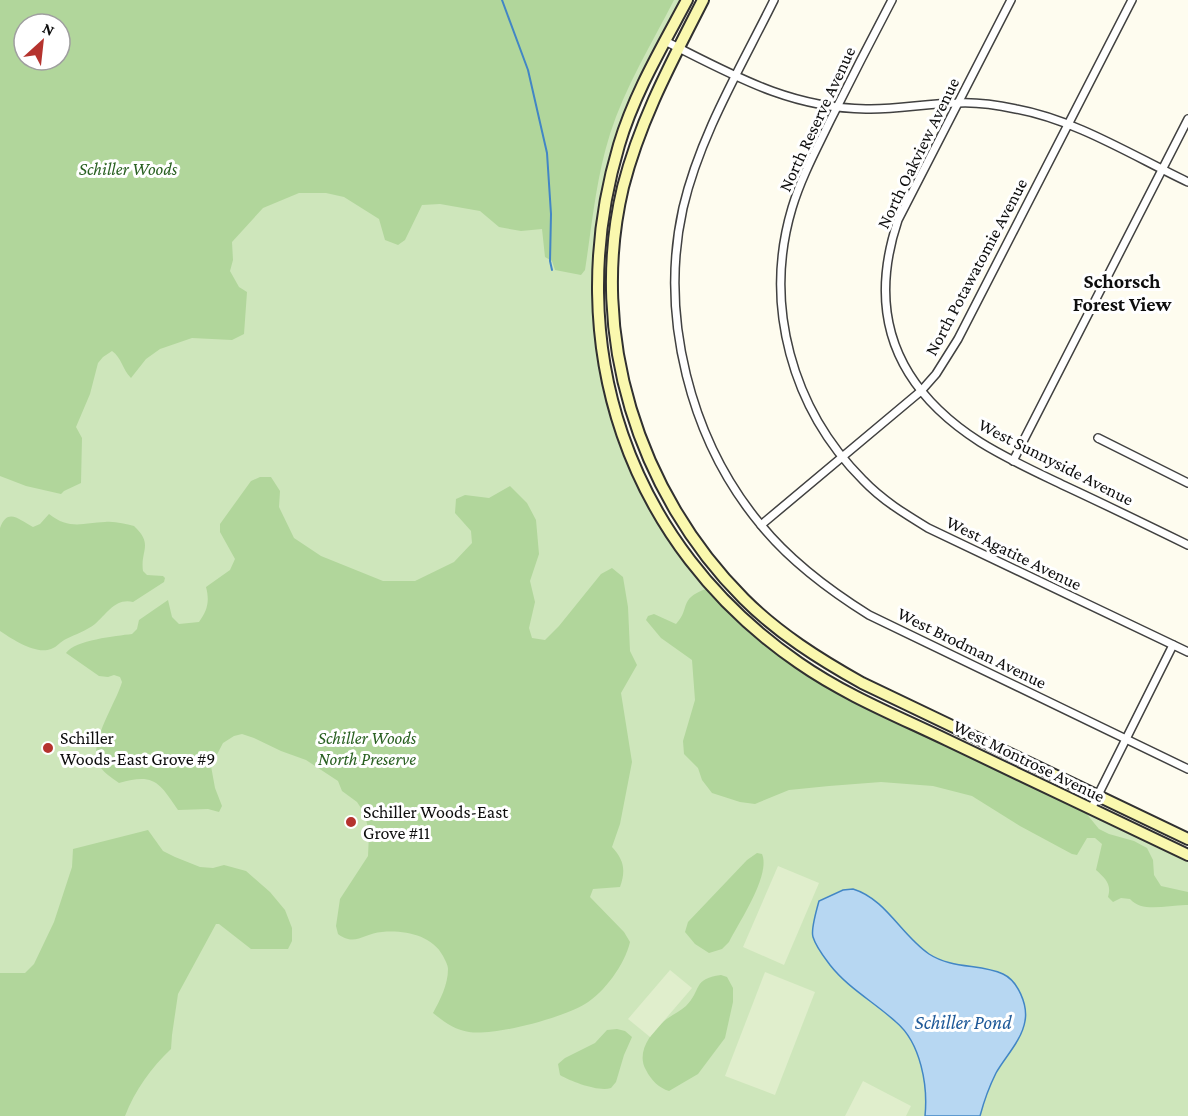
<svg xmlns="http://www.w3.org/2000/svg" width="1188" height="1116" font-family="'Crimson Pro',serif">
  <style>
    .green { fill: #cee6bb; fill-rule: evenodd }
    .forest { fill: #b1d69b; fill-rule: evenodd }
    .pitch { fill: #e0eecc }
    .water { fill: #b7d7f2; stroke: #4286c5; stroke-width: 1.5 }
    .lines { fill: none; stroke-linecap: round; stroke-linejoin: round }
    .stream { stroke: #4286c5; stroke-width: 2 }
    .minor-casing { stroke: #414141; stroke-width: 10 }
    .secondary-casing { stroke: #303030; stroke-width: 14 }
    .minor { stroke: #fff; stroke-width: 7 }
    .secondary { stroke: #faf8ae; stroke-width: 10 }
    .poi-dot { fill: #b5332e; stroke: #fff; stroke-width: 2 }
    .labels { text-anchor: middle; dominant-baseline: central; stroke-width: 6; stroke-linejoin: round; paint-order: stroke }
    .street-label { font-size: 18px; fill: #0e0e0e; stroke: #fff }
    .park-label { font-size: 18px; font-style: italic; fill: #2a6122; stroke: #fff }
    .poi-label { font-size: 18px; fill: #0e0e0e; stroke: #fff; text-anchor: start }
    .neighbourhood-label { font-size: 20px; font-weight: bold; fill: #0e0e0e; stroke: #fff }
    .water-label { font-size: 20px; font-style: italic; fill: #1e5998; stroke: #fff }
  </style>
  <rect width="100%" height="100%" fill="#fefcef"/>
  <path class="green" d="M0,0H681C658,44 632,88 616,135C605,166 599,200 596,233C579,380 632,525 742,626C772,654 807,675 842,696L1188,862V1116H0ZM24,24H60V60H24Z"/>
  <g class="forest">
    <path d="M0,0H674C652,43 625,87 610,134C596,178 592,225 585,270L581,275L555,270L552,261L545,257L542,229L521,231L499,227L480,211L440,204L422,205L405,240L398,245L385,240L379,219L344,197L326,193H299L263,208L232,242L233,260L230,271L239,287L247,292L244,334L232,340L192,338L160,349L146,359L131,378C122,369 122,358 112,351L103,357L98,363L90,394L76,427L82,438L81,483L64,491L61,494L26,486L0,476ZM24,24H60V60H24Z"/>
    <path d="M260,477H271L280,491L279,507L294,538L321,556L383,581H415L454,562L472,543L471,531L455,513L456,499L465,495L489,498L510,486L527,503L536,520L539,554L530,581L535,602L529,628L532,638L545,640L559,626L601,574L612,568L623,577L628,607L630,651L637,665L621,693L632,762L620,824L612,847C624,860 626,870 620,887L593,889L590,897L624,932L630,942C625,964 604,993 585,1004C562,1018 495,1036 469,1032C455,1030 444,1022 433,1013C440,1000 448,985 448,969C448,965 445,960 443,956C432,935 404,930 382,932C364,933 355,947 338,934L336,926L340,899L368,856L369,834L365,814L357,802L342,791L338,781L306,760L281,751L254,738L242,734L234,736L223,743L211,766L215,788L222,806L219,812L208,809L178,810C159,782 154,773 119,783C112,778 102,772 98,763C89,742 116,703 122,682L120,677L114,675L108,677L99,676L66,653C75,640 116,636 132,634L137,629L139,620L168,600L172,617L179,624L199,622C207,611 210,602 206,587L230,570L235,559L220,532V524L251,481Z"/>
    <path d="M49,514C69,530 83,523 105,522C115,521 125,524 134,526C154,545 140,550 143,571L147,575L163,576L165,578L164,582L133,602C115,598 107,614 95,624C86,631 76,634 66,639C61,641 57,647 51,649C36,655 12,639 0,631V528C8,507 19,520 33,527L40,524Z"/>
    <path d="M706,589L742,627L797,670L842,696L1085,812L1099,829L1109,834L1134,841L1147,848L1153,860L1154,875L1161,886L1188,892V905C1170,904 1143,914 1130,899L1121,898L1113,902L1108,897C1112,884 1105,878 1096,870L1102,844L1095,838H1087L1077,855L1072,854L1020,826L972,796L933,786L881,782L829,786L789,790L755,804L740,802L712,793L702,780L698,768L684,754L683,741L695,700L692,660L661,638L646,620L648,616L654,614L676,624C691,608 678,599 706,589Z"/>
    <path d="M148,830L163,851L175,857L200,867L213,868L224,865L246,871L270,892L285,910L292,928V941L288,949H251L219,924H216L178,994L172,1035L171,1049C151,1068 135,1090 125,1116H0V973H25L34,964L54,922L72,867L73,849Z"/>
    <path d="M757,853L762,854C771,875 739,922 729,942L722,949L709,953L695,944L685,932L688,922L747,860Z"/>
    <path d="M721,975L727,977L733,988V1002L725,1038L698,1074L669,1091C659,1088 651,1080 646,1070C636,1053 650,1034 663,1022C670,1016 679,1012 686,1006C702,990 692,979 721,975Z"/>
    <path d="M617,1029L625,1031L632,1037L624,1055L616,1082L611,1088C599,1092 572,1082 560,1075L558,1064L565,1058L595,1043L607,1030Z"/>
  </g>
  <g class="pitch">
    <path d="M778,866L819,883L784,965L743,947Z"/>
    <path d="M670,970L692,988L650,1037L628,1019Z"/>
    <path d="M765,972L815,992L775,1095L725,1076Z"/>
    <path d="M863,1081L911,1106L906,1116H845Z"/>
  </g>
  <path class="water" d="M853,889C886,899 901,935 929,954C952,969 981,964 1003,974C1018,981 1028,1005 1025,1021C1022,1040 1005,1057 996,1073C989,1087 984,1101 980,1116H925C928,1086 921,1043 896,1022C874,1002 848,988 830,965C824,957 816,947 813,937C811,931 817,908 819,901L843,890Z"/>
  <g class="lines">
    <path class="stream" d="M502,0L528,70L547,153L551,214L550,261L552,270"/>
    <defs>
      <g id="minor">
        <path d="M774,0C741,67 700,135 683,208C659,316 690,440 761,525C791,562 829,590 869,615L1188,769"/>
        <path d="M892,0C871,40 850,81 830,121C816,150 801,178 792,208C763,305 792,409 863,480C882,500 905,514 928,528L1188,652"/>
        <path d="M1011,0L898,220C866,315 896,388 980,442C1007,459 1036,472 1065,486C1106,505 1147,525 1188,545"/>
        <path d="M665,41C733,75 789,108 866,109C897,110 927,103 958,103C977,102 997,105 1016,109C1076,120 1133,156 1188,182"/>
        <path d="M1098,438L1188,483"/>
        <path d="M1013,461L1188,119"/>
        <path d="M761,525L921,391L936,374L958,339L1132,0"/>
        <path d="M1091,809L1173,645"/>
      </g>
      <g id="secondary">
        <path d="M687,0C662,47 634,94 619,145C560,344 627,545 799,663C845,695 897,716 947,740C1027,778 1108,817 1188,855"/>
        <path d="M703,0C672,61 640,120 623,187C588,334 638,493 744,599C778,633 819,659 862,683L1188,839"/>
      </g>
    </defs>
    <use href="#minor" class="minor-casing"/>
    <use href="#secondary" class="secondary-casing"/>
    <use href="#minor" class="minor"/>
    <use href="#secondary" class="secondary"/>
  </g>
  <g class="poi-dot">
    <circle cx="48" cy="748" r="6"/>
    <circle cx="351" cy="822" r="6"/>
  </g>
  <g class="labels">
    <g class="street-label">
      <text transform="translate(817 119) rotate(-65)">North Reserve Avenue</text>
      <text transform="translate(918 153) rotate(-64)">North Oakview Avenue</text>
      <text transform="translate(976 267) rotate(-62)">North Potawatomie Avenue</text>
      <text transform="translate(1056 462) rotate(27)">West Sunnyside Avenue</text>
      <text transform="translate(1014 553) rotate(26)">West Agatite Avenue</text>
      <text transform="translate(972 648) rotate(26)">West Brodman Avenue</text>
      <text transform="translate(1029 761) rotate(26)">West Montrose Avenue</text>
    </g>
    <g class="park-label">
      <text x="128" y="169">Schiller Woods</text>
      <text x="367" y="738">Schiller Woods<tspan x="367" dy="21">North Preserve</tspan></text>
    </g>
    <g class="poi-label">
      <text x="60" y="738">Schiller<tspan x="60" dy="21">Woods-East Grove #9</tspan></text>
      <text x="363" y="812">Schiller Woods-East<tspan x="363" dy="21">Grove #11</tspan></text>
    </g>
    <g class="neighbourhood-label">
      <text x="1122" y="281">Schorsch<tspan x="1122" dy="23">Forest View</tspan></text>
    </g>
    <g class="water-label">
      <text x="963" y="1022">Schiller Pond</text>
    </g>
  </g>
  <g transform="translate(42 42) rotate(27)"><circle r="28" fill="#ffffff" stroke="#9f9f9f" stroke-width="1.5"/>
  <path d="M0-4.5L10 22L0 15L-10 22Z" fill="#b5332e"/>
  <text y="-9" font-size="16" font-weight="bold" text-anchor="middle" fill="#0e0e0e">N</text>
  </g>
</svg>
